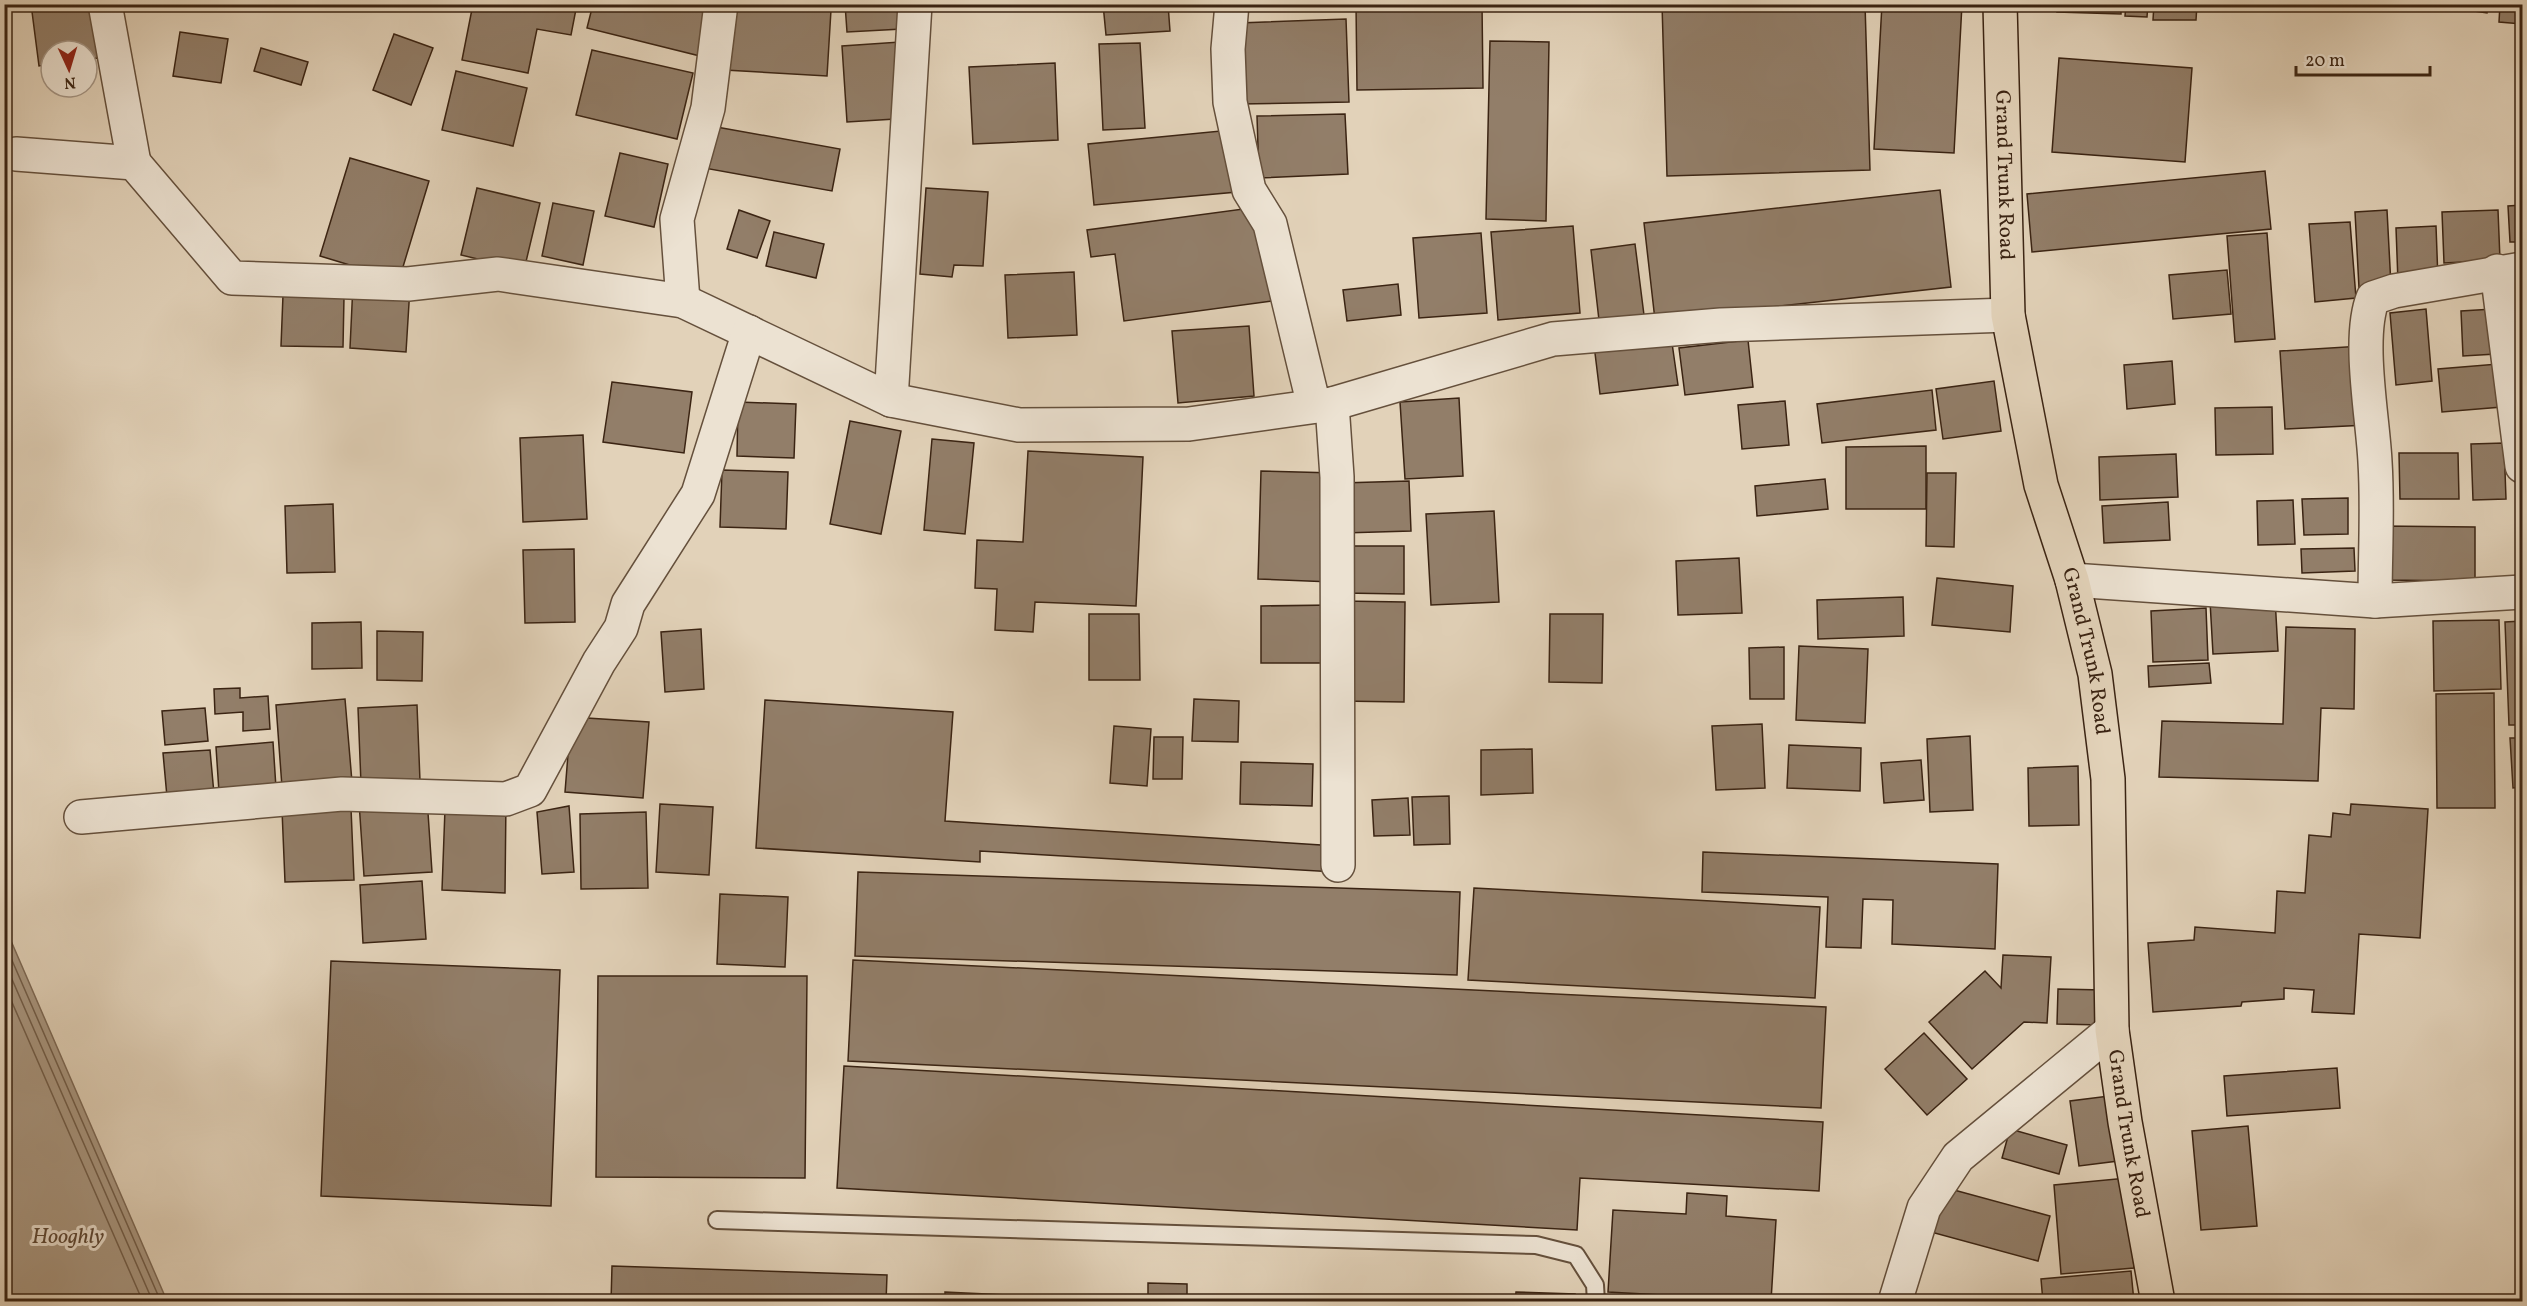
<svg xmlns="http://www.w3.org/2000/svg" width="2527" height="1306" font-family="Vollkorn,serif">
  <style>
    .water { fill: #a99781; stroke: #7d6955; stroke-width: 1.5 }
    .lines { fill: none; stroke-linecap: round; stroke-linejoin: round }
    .shore { stroke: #725e4a; stroke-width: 1.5 }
    .building { fill: #927e69; stroke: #3b2413; stroke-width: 1.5 }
    .service-casing { stroke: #65503c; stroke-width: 20 }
    .minor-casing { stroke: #65503c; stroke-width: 36 }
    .primary-casing { stroke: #3b2413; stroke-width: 36 }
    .service { stroke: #ece2d2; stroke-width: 16 }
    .minor { stroke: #ece2d2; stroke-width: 33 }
    .primary { stroke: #e2d2b9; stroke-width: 33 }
    .labels { text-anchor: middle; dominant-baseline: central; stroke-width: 6; stroke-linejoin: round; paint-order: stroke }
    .street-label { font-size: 21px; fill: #3b2413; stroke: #ece2d2 }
    .water-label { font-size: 22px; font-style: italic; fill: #5c4634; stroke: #ece2d2 }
  </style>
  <rect width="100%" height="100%" fill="#e2d2b9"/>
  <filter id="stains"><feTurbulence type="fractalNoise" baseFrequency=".00333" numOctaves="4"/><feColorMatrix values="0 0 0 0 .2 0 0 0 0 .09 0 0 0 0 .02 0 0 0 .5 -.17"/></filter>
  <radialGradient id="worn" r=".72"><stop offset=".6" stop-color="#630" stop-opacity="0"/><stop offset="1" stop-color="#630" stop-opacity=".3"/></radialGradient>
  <path class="water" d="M5,927L167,1301H5Z"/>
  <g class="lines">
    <g class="shore">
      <path d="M4,942L161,1302"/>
      <path d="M4,961L153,1302"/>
      <path d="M4,984L143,1302"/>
    </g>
  </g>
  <g class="building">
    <path d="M31,4H92L99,58L87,59V51H51V64L39,66Z"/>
    <path d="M189,4H241V8Z"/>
    <path d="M473,4H577L571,35L537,29L528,73L462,60Z"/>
    <path d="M593,4H713L700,56L587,28Z"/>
    <path d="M845,4H900L902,29L847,32Z"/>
    <path d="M1103,4H1168L1170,31L1106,35Z"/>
    <path d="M1356,4H1482L1483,88L1357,90Z"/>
    <path d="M1662,4H1865L1870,170L1667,176Z"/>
    <path d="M1882,4H1962L1954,153L1874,149Z"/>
    <path d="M2058,4H2121V14L2057,12Z"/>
    <path d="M2126,4H2148L2147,17L2125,16Z"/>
    <path d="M2154,4H2197L2196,20H2153Z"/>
    <path d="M2426,4H2488L2487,13Z"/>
    <path d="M2500,4H2522V24L2499,22Z"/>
    <path d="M728,5L831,10L827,76L725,70Z"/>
    <path d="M1346,19L1349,102L1240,104L1238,23Z"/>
    <path d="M180,32L228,39L221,83L173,76Z"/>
    <path d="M394,34L433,48L411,105L373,90Z"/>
    <path d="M1490,41L1549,42L1546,221L1486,219Z"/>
    <path d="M900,42L903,88L893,89L895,119L847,122L842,46Z"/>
    <path d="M1140,43L1145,128L1103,130L1099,44Z"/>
    <path d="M261,48L308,62L301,85L254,71Z"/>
    <path d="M592,50L693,73L677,139L576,115Z"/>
    <path d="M2059,58L2192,68L2185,162L2052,152Z"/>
    <path d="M1055,63L1058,140L973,144L969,67Z"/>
    <path d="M456,71L527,88L513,146L442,130Z"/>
    <path d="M1345,114L1348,174L1259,178L1257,116Z"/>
    <path d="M711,126L840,149L832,191L704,168Z"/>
    <path d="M1231,130L1237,192L1094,205L1088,144Z"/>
    <path d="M620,153L668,164L654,227L605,216Z"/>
    <path d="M350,158L429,181L399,280L320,256Z"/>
    <path d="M2265,171L2271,229L2032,252L2027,194Z"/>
    <path d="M477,188L540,203L524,270L461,255Z"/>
    <path d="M926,188L988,192L983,266L954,265L952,277L920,274Z"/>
    <path d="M1940,190L1951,287L1655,320L1644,223Z"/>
    <path d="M553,203L594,211L583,265L542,256Z"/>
    <path d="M2522,205V242H2510L2508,206Z"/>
    <path d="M1258,207L1272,301L1124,321L1115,254L1091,257L1087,230Z"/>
    <path d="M739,210L770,221L757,258L727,249Z"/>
    <path d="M2387,210L2391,286L2359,288L2355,212Z"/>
    <path d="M2498,210L2500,260L2444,263L2442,212Z"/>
    <path d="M2350,222L2356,298L2315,302L2309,224Z"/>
    <path d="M1573,226L1580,313L1498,320L1491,232Z"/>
    <path d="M2436,226L2438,280L2398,282L2396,228Z"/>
    <path d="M774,232L824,244L816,278L766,266Z"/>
    <path d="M1481,233L1487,313L1419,318L1413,238Z"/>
    <path d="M2267,233L2275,339L2235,342L2227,236Z"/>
    <path d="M1635,244L1645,323L1600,329L1591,250Z"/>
    <path d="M2227,270L2231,314L2173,319L2169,275Z"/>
    <path d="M1074,272L1077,335L1008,338L1005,275Z"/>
    <path d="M2514,277H2522V317H2517Z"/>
    <path d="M353,284L410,287L406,352L350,348Z"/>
    <path d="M1398,284L1401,315L1347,321L1343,290Z"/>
    <path d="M283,295L344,297L343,347L281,346Z"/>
    <path d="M2426,309L2432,381L2396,385L2390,313Z"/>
    <path d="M2493,309L2496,354L2463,356L2461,311Z"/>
    <path d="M1249,326L1254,396L1178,403L1172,331Z"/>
    <path d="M1671,336L1678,385L1600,394L1594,345Z"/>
    <path d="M1748,340L1753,387L1685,395L1679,348Z"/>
    <path d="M2362,346L2367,425L2285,429L2280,351Z"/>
    <path d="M2172,361L2175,404L2127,409L2124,365Z"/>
    <path d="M2498,364L2502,407L2442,412L2438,369Z"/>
    <path d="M1994,381L2001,431L1943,439L1936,389Z"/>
    <path d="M612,382L692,392L684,453L603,442Z"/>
    <path d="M1932,390L1936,430L1822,443L1817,404Z"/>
    <path d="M1459,398L1463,476L1405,479L1400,402Z"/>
    <path d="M1785,401L1789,445L1742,449L1738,405Z"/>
    <path d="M738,402L796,404L794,458L737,456Z"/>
    <path d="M2272,407L2273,454L2216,455L2215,408Z"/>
    <path d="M850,421L901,431L881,534L830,524Z"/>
    <path d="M583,435L587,519L523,522L520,438Z"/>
    <path d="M932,439L974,443L965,534L924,530Z"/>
    <path d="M2504,443L2506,499L2473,500L2471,444Z"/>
    <path d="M1926,446V509H1846V447Z"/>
    <path d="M1028,451L1143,457L1136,606L1035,602L1033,632L995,630L997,589L975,588L977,540L1023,542Z"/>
    <path d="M2399,453H2458L2459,499H2400Z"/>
    <path d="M2176,454L2178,497L2100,500L2099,457Z"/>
    <path d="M722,470L788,472L786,529L720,527Z"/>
    <path d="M1261,471L1335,473L1332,582L1258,579Z"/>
    <path d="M1927,473H1956L1954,547L1926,546Z"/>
    <path d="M1825,479L1828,509L1757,516L1755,486Z"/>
    <path d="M1409,481L1411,531L1343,533L1341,483Z"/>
    <path d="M2348,498V534L2304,535L2302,499Z"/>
    <path d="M2293,500L2295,544L2258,545L2257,501Z"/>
    <path d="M2168,502L2170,540L2104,543L2102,506Z"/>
    <path d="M333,504L335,572L287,573L285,506Z"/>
    <path d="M1494,511L1499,602L1431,605L1426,514Z"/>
    <path d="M2381,526L2475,527V581L2381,580Z"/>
    <path d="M1342,546H1404V594L1342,593Z"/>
    <path d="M2354,548L2355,571L2302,573L2301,549Z"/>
    <path d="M574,549L575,622L525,623L523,550Z"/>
    <path d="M1739,558L1742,613L1678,615L1676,561Z"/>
    <path d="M1937,578L2013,586L2010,632L1932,625Z"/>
    <path d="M1903,597L1904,636L1818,639L1817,600Z"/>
    <path d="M2275,598L2278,651L2213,654L2210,601Z"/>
    <path d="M1341,601L1405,602L1404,702L1339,701Z"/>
    <path d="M1333,605V663H1261V606Z"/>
    <path d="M2206,608L2208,660L2153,662L2151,611Z"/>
    <path d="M1089,614H1139L1140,680H1089Z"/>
    <path d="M1550,614H1603L1602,683L1549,682Z"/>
    <path d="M2499,620L2501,689L2434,691L2433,621Z"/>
    <path d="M2522,621V725H2509L2505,622Z"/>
    <path d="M361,622L362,668L312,669V623Z"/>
    <path d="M2286,627L2355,629L2354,709L2321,708L2318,781L2159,777L2162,721L2283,724Z"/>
    <path d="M701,629L704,689L665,692L661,632Z"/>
    <path d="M377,631L423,632L422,681L377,680Z"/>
    <path d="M1799,646L1868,649L1865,723L1796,720Z"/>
    <path d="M1784,647V699H1750L1749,648Z"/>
    <path d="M2209,663L2211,683L2149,687L2148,666Z"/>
    <path d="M240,688V698L268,696L270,729L243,731V712L215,714L214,689Z"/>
    <path d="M2494,693L2495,808H2437L2436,694Z"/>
    <path d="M345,699L352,782L282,787L276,705Z"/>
    <path d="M1194,699L1239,701L1238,742L1192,741Z"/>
    <path d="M765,700L953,712L945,821L1321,845L1335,872L980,851V862L756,848Z"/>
    <path d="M417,705L420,781L361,784L358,708Z"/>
    <path d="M205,708L208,741L165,745L162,711Z"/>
    <path d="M571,717L649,722L643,798L565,792Z"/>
    <path d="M1762,724L1765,788L1716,790L1712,726Z"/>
    <path d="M1114,726L1151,729L1147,786L1110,783Z"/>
    <path d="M1970,736L1973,810L1930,812L1927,739Z"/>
    <path d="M1154,737H1183L1182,779H1153Z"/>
    <path d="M2510,738H2522V787L2513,788Z"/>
    <path d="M273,742L276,788L219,792L216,747Z"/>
    <path d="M1789,745L1861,748L1860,791L1787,788Z"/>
    <path d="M1532,749L1533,793L1481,795V750Z"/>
    <path d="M210,750L214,794L167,797L163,753Z"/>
    <path d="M1921,760L1924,800L1884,803L1881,763Z"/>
    <path d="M1241,762L1313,764L1312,806L1240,804Z"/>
    <path d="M2078,766L2079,825L2029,826L2028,768Z"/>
    <path d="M1449,796L1450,844L1414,845L1412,797Z"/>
    <path d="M427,798L432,872L364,876L359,802Z"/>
    <path d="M1408,798L1410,835L1374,836L1372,800Z"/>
    <path d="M506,799L505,893L442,890L445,809Z"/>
    <path d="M660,804L713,807L709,875L656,872Z"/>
    <path d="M2351,804L2428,809L2420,938L2359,934L2354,1014L2312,1012L2314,990L2284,988V999L2242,1002L2241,1006L2153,1012L2148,943L2194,940L2195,927L2275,933L2277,891L2305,893L2309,835L2331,837L2333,813L2350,815Z"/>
    <path d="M569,806L574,872L542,874L537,812Z"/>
    <path d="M351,808L354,880L285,882L282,810Z"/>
    <path d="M646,812L648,888L581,889L580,814Z"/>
    <path d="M1703,852L1998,864L1995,949L1892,944L1893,900L1863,899L1861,948L1826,947L1828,897L1702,892Z"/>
    <path d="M858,872L1460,892L1457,975L855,956Z"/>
    <path d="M422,881L426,939L363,943L360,885Z"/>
    <path d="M1474,888L1820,907L1815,998L1468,980Z"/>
    <path d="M720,894L788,897L785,967L717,964Z"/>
    <path d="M2003,955L2051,957L2047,1023L2024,1022L1972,1069L1929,1022L1985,971L2001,988Z"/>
    <path d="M853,960L1826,1007L1821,1108L848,1061Z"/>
    <path d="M331,961L560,970L551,1206L321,1196Z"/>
    <path d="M598,976H807L805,1178L596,1177Z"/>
    <path d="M2058,989L2103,990L2102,1025L2057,1024Z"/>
    <path d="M1924,1033L1967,1079L1927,1115L1885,1069Z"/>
    <path d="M844,1066L1823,1122L1819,1191L1580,1178L1577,1230L837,1188Z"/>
    <path d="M2337,1068L2340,1108L2227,1116L2224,1076Z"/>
    <path d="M2109,1096L2118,1161L2079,1166L2070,1101Z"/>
    <path d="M2248,1126L2257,1226L2201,1230L2192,1131Z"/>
    <path d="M2010,1129L2067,1145L2059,1174L2002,1158Z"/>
    <path d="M2127,1178L2134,1268L2061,1274L2054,1185Z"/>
    <path d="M1943,1187L2050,1216L2038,1261L1931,1232Z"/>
    <path d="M1687,1193L1727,1196L1726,1216L1776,1220L1771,1301L1608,1292L1613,1210L1686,1214Z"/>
    <path d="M612,1266L887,1275L886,1302H611Z"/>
    <path d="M2131,1271L2134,1302H2043L2041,1279Z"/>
    <path d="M1148,1283L1187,1284V1302H1148Z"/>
    <path d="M945,1292L1007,1295V1302H945Z"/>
    <path d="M1516,1292L1575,1294L1574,1302H1515Z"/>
  </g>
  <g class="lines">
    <defs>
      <path id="service" d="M717,1220L1536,1245L1576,1255L1595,1285L1596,1302"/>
      <g id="minor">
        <path d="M105,4L134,163"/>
        <path d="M1232,4L1228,49L1230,102L1249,190L1270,224L1314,406"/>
        <path d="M16,154L134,163L232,278L408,284L498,274L683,301L891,400L1019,425L1189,424L1332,404L1553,339L1721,325L2008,315"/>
        <path d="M2497,271L2522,466"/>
        <path d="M683,301L677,219L708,108L721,4"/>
        <path d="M891,400L915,4"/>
        <path d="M1332,404L1337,477L1338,865"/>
        <path d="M2072,580L2375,601L2522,592"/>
        <path d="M2375,601C2375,555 2378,508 2375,462C2373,418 2357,338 2373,298L2394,291L2522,269"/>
        <path d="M81,817L342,794L506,799L530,790L599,662L621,628L628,604L698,494L749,332"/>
        <path d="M1895,1302L1924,1208L1958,1157L2112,1030"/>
      </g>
      <g id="primary">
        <path id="s1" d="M2000,4L2008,315L2041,485L2072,580L2095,674L2108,779L2112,1030L2125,1122L2158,1302"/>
      </g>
    </defs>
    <use href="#service" class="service-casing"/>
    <use href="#minor" class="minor-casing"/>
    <use href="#primary" class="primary-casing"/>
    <use href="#service" class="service"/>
    <use href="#minor" class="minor"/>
    <use href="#primary" class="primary"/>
  </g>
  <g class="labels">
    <g class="street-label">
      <text stroke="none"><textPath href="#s1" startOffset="171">Grand Trunk Road</textPath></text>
      <text stroke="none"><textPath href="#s1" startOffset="657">Grand Trunk Road</textPath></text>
      <text stroke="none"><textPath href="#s1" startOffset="1143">Grand Trunk Road</textPath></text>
    </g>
    <g class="water-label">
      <text x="68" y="1237">Hooghly</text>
    </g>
  </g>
  <rect width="2527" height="1306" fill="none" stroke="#e2d2b9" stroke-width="24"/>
  <rect x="6" y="6" width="2515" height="1294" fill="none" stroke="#3b2413" stroke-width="3"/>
  <rect x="12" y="12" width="2503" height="1282" fill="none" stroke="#3b2413" stroke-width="1.5"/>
  <g transform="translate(69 69) rotate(176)"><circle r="28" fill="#ece2d2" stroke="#a59686" stroke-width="1.5"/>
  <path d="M0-4.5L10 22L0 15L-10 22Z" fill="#8f2418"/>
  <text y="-9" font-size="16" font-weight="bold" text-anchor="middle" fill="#3b2413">N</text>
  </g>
  <path d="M2296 66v9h134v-9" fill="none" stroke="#3b2413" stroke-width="3"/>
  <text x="2305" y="66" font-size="18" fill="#3b2413" stroke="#ece2d2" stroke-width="4.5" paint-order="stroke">20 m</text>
  <rect width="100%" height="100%" filter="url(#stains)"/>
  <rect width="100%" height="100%" fill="url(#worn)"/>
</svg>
